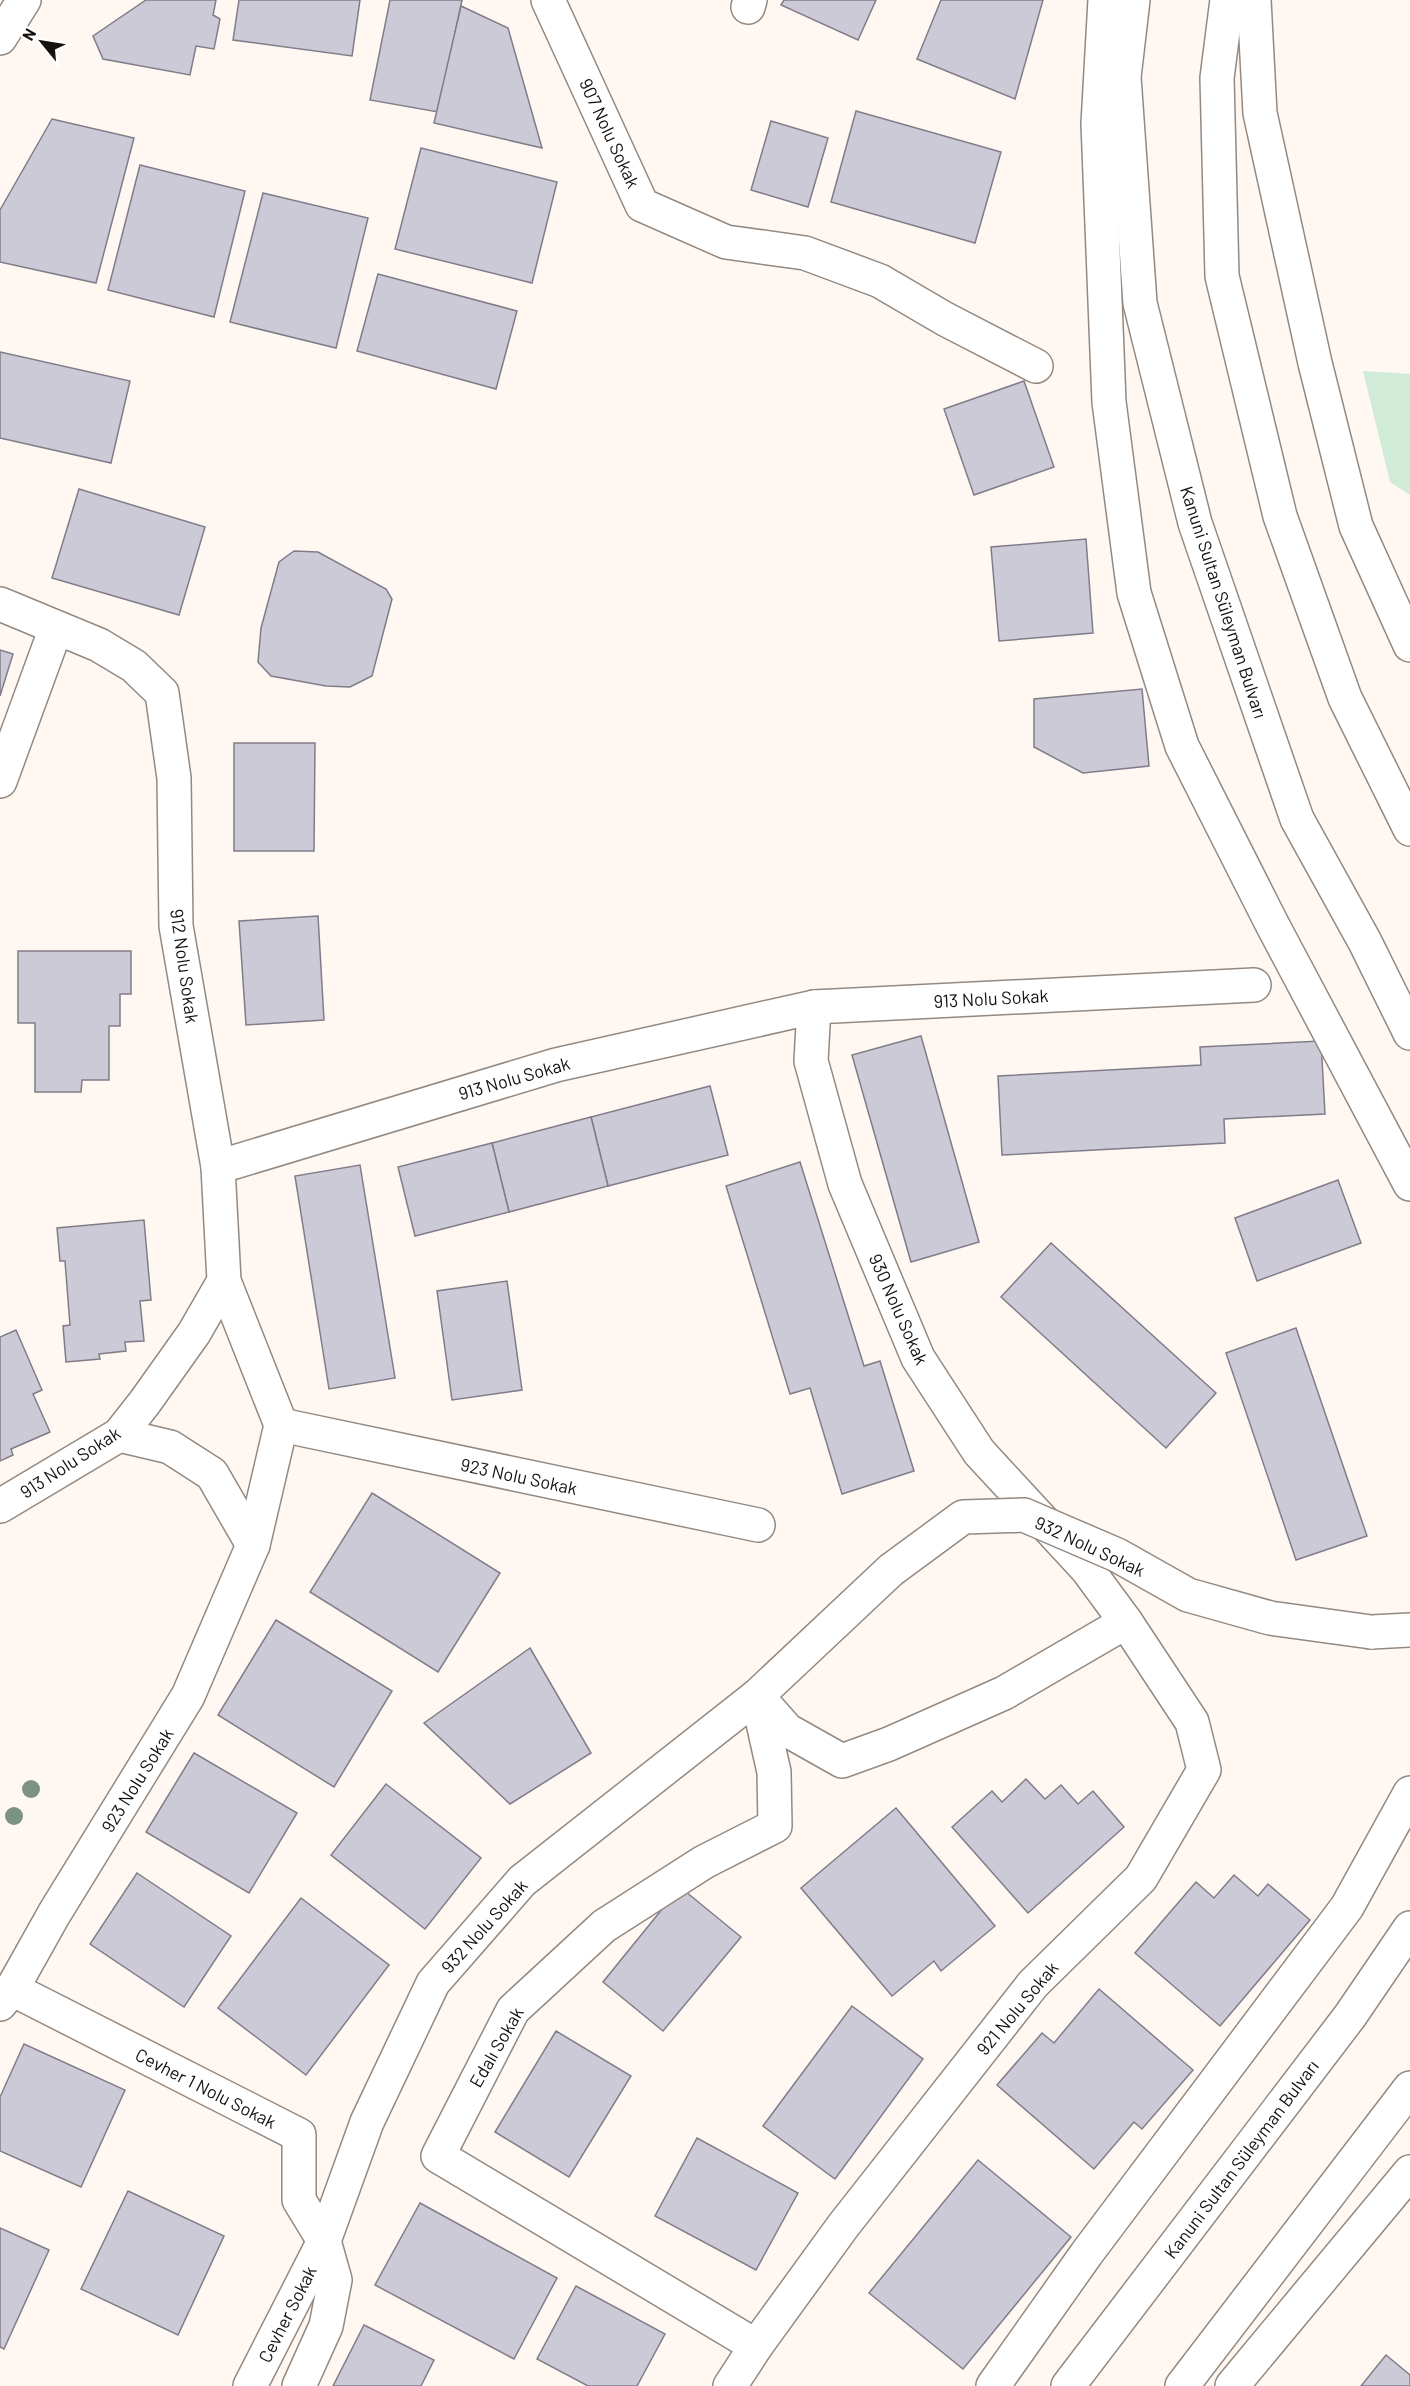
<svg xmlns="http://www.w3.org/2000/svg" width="1410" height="2386" font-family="Barlow,sans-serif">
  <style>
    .green { fill: #d0ebd7 }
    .building { fill: #cdcad7; stroke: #807d89; stroke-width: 1.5 }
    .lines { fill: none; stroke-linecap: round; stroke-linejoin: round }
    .minor-casing { stroke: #948980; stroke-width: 36 }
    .major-casing { stroke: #948980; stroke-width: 36 }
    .minor { stroke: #fff; stroke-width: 33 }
    .major { stroke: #fff; stroke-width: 33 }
    .minor-bridge-casing { stroke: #948980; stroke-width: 36; stroke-linecap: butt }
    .minor-bridge { stroke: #fff; stroke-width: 33 }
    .tree { fill: #7d9382 }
    .labels { text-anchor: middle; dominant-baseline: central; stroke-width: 4.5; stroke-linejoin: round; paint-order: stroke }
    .street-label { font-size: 18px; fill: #15110e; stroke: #fff }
  </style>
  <rect width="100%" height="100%" fill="#fff7f1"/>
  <path class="green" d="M1363,371L1410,374V495L1390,482Z"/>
  <g class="building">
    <path d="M146,0H216L213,15L220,19L214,49L196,46L190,75L103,59L93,36Z"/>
    <path d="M239,0H360L352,56L233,40Z"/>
    <path d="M390,0H462L438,112L370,100Z"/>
    <path d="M784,0H876L858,40L781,5Z"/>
    <path d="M941,0H1043L1015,99L917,59Z"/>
    <path d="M461,6L508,28L542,148L434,123Z"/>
    <path d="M856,111L1001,152L975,243L831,202Z"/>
    <path d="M52,119L134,138L96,283L0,262V210Z"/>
    <path d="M771,121L828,138L808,207L751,190Z"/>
    <path d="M421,148L557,182L532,283L395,249Z"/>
    <path d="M140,165L245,191L214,317L108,290Z"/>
    <path d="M263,193L368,218L336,348L230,322Z"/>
    <path d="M378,274L517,311L496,389L357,351Z"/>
    <path d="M0,352L130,381L111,463L0,438Z"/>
    <path d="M1024,381L1054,467L974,495L944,409Z"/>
    <path d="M79,489L205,527L179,615L52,578Z"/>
    <path d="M1086,539L1093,633L999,641L991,547Z"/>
    <path d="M294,551L318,552L386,589L392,599L372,676L350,687L326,686L271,676L258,662L261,628L279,562Z"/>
    <path d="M0,650L13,654L0,696Z"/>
    <path d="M1142,689L1149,766L1083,773L1034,747V699Z"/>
    <path d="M234,743H315L314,851H234Z"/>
    <path d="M318,916L324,1020L246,1025L239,921Z"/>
    <path d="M18,951H131V994H120V1026H109V1080H82L81,1092H35V1023H18Z"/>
    <path d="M921,1036L979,1242L911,1262L852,1055Z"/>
    <path d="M1321,1041L1325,1114L1224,1119L1225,1143L1002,1155L998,1076L1201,1065L1200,1047Z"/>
    <path d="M710,1086L728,1155L608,1186L591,1117Z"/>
    <path d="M591,1117L608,1186L509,1212L492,1143Z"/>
    <path d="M492,1143L509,1212L415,1236L398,1167Z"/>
    <path d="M800,1162L864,1366L880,1361L914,1471L842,1494L810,1388L790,1394L726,1186Z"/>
    <path d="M360,1165L395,1378L329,1389L295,1176Z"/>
    <path d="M1338,1180L1361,1243L1257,1281L1235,1218Z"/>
    <path d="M144,1220L151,1300L140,1301L144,1341L125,1342L126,1351L99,1354L100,1359L66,1362L63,1326L70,1325L65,1261H60L57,1228Z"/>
    <path d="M1051,1243L1216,1393L1166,1448L1001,1297Z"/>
    <path d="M507,1281L522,1390L452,1400L437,1291Z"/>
    <path d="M1296,1328L1367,1536L1296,1560L1226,1353Z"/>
    <path d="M16,1330L42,1390L33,1394L50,1432L11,1449L13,1455L0,1461V1337Z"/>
    <path d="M372,1493L500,1573L438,1672L310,1592Z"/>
    <path d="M276,1620L392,1691L334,1787L218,1715Z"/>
    <path d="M530,1648L591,1753L510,1804L424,1723Z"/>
    <path d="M194,1753L297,1813L249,1893L146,1832Z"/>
    <path d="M1026,1779L1045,1799L1061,1785L1078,1804L1093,1791L1124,1827L1028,1913L952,1827L992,1791L1002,1802Z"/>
    <path d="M386,1784L481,1858L425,1929L331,1855Z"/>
    <path d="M896,1808L995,1926L941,1971L934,1961L892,1996L801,1888Z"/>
    <path d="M137,1873L231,1936L184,2007L90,1944Z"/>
    <path d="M1234,1875L1258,1896L1268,1884L1310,1920L1220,2026L1135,1953L1196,1882L1214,1898Z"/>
    <path d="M680,1887L741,1937L663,2031L603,1982Z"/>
    <path d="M301,1898L389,1965L306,2075L218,2008Z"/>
    <path d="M1099,1989L1193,2070L1142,2129L1134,2122L1094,2169L997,2085L1042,2033L1054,2043Z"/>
    <path d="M852,2006L923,2059L835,2179L763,2126Z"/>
    <path d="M556,2031L631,2076L569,2177L495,2132Z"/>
    <path d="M24,2044L125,2090L81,2187L0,2151V2097Z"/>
    <path d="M697,2138L798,2193L756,2270L655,2216Z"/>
    <path d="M978,2160L1071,2237L963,2369L869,2293Z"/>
    <path d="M128,2191L224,2236L178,2335L81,2289Z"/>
    <path d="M420,2203L557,2278L514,2359L375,2285Z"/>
    <path d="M0,2228L49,2250L4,2349L0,2347Z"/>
    <path d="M576,2286L665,2334L637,2386H588L537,2359Z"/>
    <path d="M364,2325L434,2360L421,2386H333Z"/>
    <path d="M1386,2355L1410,2375V2386H1361Z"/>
  </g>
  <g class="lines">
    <defs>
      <g id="minor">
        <path d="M548,0L642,205L726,242L805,253L880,281L945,319L1036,366"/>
        <path d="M748,7L750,0"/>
        <path d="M0,38L24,0"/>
        <path d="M0,604L99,645L134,666L162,693L174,778L176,926L218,1167"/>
        <path d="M0,781L56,628"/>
        <path d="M281,1425L758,1525"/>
        <path d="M119,1435L170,1447L212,1474L253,1545"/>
        <path d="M0,1506L119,1435L145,1402L194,1333L224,1281L218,1167L556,1065L814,1007L1254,985"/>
        <path d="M1371,1632L1410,1630"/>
        <path d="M758,1697L787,1730L842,1761L889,1744L1004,1693L1126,1622"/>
        <path d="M12,1989L299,2135V2200L324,2241L335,2280L326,2326L299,2386"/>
        <path d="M0,2004L12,1989L54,1914L188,1696L253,1545L281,1425L224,1281"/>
        <path d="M756,2346L438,2156L513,2010L604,1926L704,1862L775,1826L774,1772L757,1696"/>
        <path d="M250,2386L324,2241L367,2122L433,1983L522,1881L757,1696L891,1570"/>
        <path d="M730,2386L756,2346L843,2226L1033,1984L1141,1878L1204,1770L1192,1722L1126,1622L1087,1569L979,1452L918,1358L845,1184L811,1061L814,1007"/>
      </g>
      <g id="major">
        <path d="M1105,0L1098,124L1109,402L1134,593L1182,746L1272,924L1410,1184"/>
        <path d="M1133,0L1124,77L1140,303L1195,523L1297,819L1365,942L1410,1033"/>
        <path d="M1227,0L1217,78L1222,276L1280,516L1345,698L1410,829"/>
        <path d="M1254,0L1260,113L1315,363L1356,526L1410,645"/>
        <path d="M993,2386L1087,2253L1347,1907L1410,1793"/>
        <path d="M1068,2386L1350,2016L1410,1928"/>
        <path d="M1182,2386L1410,2088"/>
        <path d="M1232,2386L1410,2172"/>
      </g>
    </defs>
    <use href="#minor" class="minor-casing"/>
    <use href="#major" class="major-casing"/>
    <use href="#minor" class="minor"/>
    <use href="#major" class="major"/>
    <defs>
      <path id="minor-bridge" d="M891,1570L963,1517L1024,1515L1117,1555L1188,1595L1270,1618L1371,1632"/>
    </defs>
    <use href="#minor-bridge" class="minor-bridge-casing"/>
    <use href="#minor-bridge" class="minor-bridge"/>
  </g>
  <g class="tree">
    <circle cx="31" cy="1789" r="9"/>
    <circle cx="14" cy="1816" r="9"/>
  </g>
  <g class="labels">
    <g class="street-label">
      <text transform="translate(610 133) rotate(65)">907 Nolu Sokak</text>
      <text transform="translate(1224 602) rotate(72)">Kanuni Sultan Süleyman Bulvarı</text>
      <text transform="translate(185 966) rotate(82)">912 Nolu Sokak</text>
      <text transform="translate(991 998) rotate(-3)">913 Nolu Sokak</text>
      <text transform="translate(514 1078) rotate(-16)">913 Nolu Sokak</text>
      <text transform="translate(899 1309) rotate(66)">930 Nolu Sokak</text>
      <text transform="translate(70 1462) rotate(-33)">913 Nolu Sokak</text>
      <text transform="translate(519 1476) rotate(12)">923 Nolu Sokak</text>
      <text transform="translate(1090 1546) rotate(25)">932 Nolu Sokak</text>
      <text transform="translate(137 1780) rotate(-58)">923 Nolu Sokak</text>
      <text transform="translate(484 1926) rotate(-48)">932 Nolu Sokak</text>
      <text transform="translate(1017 2008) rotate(-50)">921 Nolu Sokak</text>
      <text transform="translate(496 2047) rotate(-60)">Edalı Sokak</text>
      <text transform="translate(206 2088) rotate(27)">Cevher 1 Nolu Sokak</text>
      <text transform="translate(1241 2159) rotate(-53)">Kanuni Sultan Süleyman Bulvarı</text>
      <text transform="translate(287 2314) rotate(-63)">Cevher Sokak</text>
    </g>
  </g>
  <g transform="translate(42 42) rotate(300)" stroke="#ffffff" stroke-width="4.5" paint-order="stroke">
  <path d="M0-4.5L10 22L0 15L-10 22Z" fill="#15110e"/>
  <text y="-9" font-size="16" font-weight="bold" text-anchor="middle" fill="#15110e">N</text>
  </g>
</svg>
